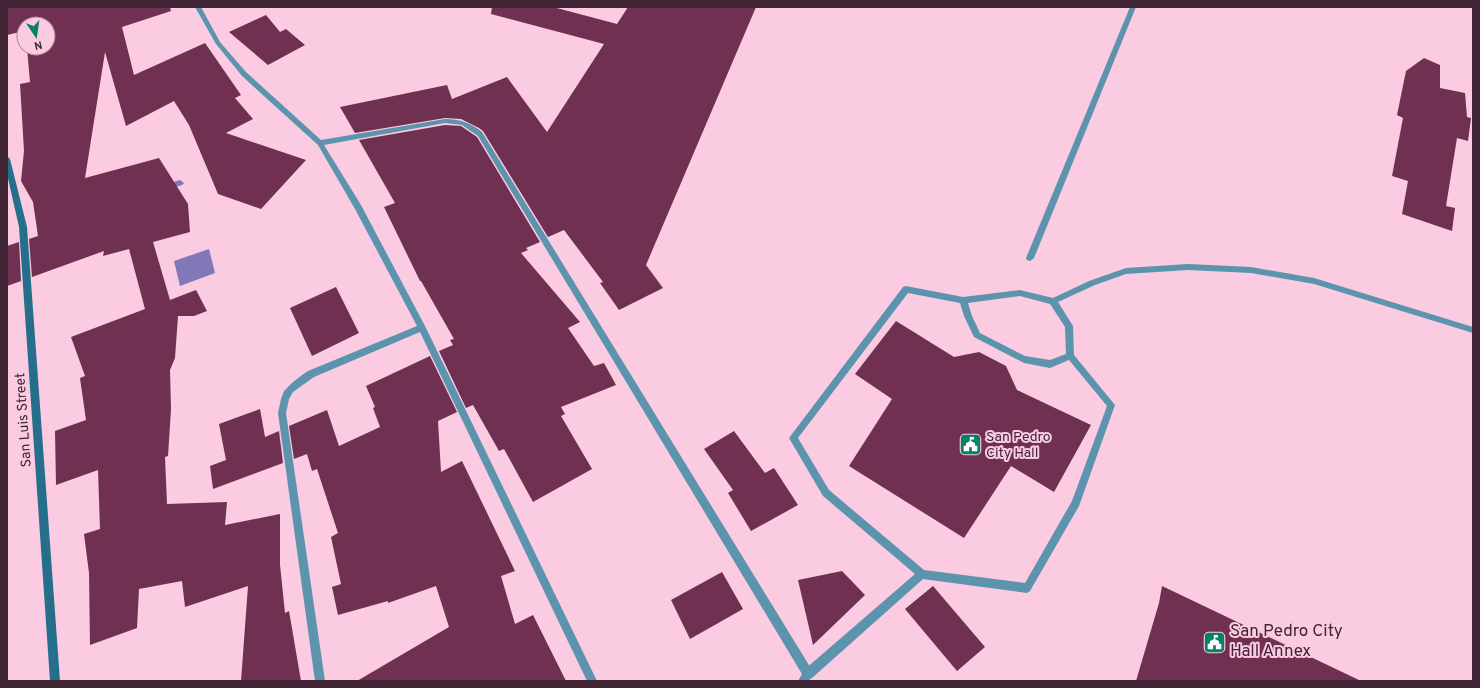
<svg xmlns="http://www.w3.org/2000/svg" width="1480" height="688" font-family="Overpass,sans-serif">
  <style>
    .water { fill: #8078b7 }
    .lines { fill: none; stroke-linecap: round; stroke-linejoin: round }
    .stream { fill: #8078b7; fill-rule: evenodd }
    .building { fill: #6f3052 }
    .lane { fill: #5d94ad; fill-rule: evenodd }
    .street { fill: #5d94ad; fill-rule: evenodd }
    .secondary { fill: #266f8c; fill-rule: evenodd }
    .labels { text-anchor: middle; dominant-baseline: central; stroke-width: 4; stroke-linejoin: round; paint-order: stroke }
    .street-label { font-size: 14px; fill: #422534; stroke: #facbe1 }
    .poi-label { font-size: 14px; fill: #422534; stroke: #facbe1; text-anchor: start }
    .near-poi-label { font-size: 17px; fill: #422534; stroke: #facbe1; text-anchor: start }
  </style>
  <rect width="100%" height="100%" fill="#facbe1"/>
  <path class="water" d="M209,249L215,273L180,286L174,261Z"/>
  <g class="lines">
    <path class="stream" d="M180,180L184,183L182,185L166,190L162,187L163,185Z"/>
  </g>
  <g class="building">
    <path d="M7,7H170L171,11L122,27L134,75L205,43L241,95L235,98L253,119L226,133L306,160L261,209L218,194L189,125L174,101L126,126L105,52L85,178L159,158L188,204L190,232L153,242L170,300L196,290L207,311L194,316H178L175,358L170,370L171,409L168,456L165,457L167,504L227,502L225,525L280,514V565L285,613L289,611L301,681H241L248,586L185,607L182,581L139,589L137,628L90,645L89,573L84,534L100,529L98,470L56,485L55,431L86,420L80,378L85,376L71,337L145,309L129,249L103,256L104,251L32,277L29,239L38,236L33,202L21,181L24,151L20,84L30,82L27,48H48V24H24V31L7,35Z"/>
    <path d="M492,7H553L617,24L628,7H756L646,265L663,288L619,310L600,283L603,282L564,230L548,237L483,131L479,128L461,119L445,118L355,133L340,107L447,85L452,99L507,77L547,132L604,44L491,14Z"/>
    <path d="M266,15L280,32L286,29L305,45L268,65L229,32Z"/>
    <path d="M1424,58L1440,65V88L1465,93L1467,117L1471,118L1468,141L1457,138L1446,206L1455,208L1452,231L1402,214L1408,181L1392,176L1403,118L1397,115L1406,71Z"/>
    <path d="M445,125L461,126L477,137L540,242L526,248L528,250L521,253L580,322L568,328L594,366L604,363L616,385L561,407L565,414L561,416L592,469L533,502L504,449L499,451L473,405L466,408L439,351L453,345L450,340L454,339L421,281H420L384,207L395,203L359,140Z"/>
    <path d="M19,242L21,281L7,286V246Z"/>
    <path d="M336,287L359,333L312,356L290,308Z"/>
    <path d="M896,321L954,357L979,352L1006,366L1017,390L1091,425L1054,492L1011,466L964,538L849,466L892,399L855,374Z"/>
    <path d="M430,356L457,412L438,421L441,472L462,461L515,571L501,576L515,624L533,615L566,681H357L449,627L436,586L388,603V601L338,615L332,587L341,584L331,537L338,533L317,469L312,471L307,454L294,459L289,426L327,410L339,446L380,427L373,408L375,407L366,386Z"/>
    <path d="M260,409L265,437L279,431L283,463L213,489L210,466L226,460L219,424Z"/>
    <path d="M734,431L765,473L774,468L798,505L751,531L728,493L733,490L704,449Z"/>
    <path d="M842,571L865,595L813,645L798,580Z"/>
    <path d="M722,572L743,609L690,639L671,600Z"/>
    <path d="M933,586L985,647L957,671L905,609Z"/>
    <path d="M1162,586L1361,681H1136L1159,603Z"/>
  </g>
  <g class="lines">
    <path class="lane" d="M1188,264L1251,267L1314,278L1473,327V333L1314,284L1251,273L1188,270L1126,274L1095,285L1058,302L1073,326L1074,355L1115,405L1079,506L1030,591L1027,593L923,579L812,678L808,679L804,678L803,674L804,670L915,574L823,496L789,438L903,287L906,286L963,297L1020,290L1053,298L1089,281L1126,268ZM908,293L960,303L964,316L974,337L1024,363L1050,368L1069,360L1107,406L1072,501L1025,583L924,570L829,490L798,438ZM1020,296L1050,304L1065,327L1066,354L1050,360L1025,356L980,333L972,316L968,303Z"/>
    <g class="street">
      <path d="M195,7H201L220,42L246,72L321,140L445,119C460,119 471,123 482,132L812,670L813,674L809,681H798L802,674L478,136L462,125L445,123L324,145L361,205L425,326L597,681H587L420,332L314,377L293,392L289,399L286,413L325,681H315L278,413L281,399L284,391L292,383L302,375L308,371L417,326L355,209L318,145L242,76L216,44Z"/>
      <path d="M1130,7H1136L1034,258L1030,261L1027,260L1026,258Z"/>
    </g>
    <path class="secondary" d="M7,156L10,159L27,227L60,681H50L19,227L7,174Z"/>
  </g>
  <defs>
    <symbol id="civic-square" viewBox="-11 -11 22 22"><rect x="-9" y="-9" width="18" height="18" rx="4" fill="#038364" stroke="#facbe1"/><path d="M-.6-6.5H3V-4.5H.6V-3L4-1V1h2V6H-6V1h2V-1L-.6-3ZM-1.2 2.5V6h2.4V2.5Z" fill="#fff"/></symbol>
  </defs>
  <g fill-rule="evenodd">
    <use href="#civic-square" x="958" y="432" width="25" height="25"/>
    <use href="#civic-square" x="1202" y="630" width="25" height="25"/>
  </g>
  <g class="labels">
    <g class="street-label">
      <text transform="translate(24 420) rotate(-94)">San Luis Street</text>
    </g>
    <g class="poi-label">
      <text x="986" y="437">San Pedro<tspan x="986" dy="16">City Hall</tspan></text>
    </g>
    <g class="near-poi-label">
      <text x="1230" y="632">San Pedro City<tspan x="1230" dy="20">Hall Annex</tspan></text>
    </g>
  </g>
  <rect width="1480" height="688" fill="none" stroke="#422534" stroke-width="16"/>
  <g transform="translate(36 36) rotate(167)"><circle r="19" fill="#facbe1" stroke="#b0899c"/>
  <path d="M0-3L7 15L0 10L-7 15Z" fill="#038364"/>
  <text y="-6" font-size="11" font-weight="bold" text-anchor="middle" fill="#422534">N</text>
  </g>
</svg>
